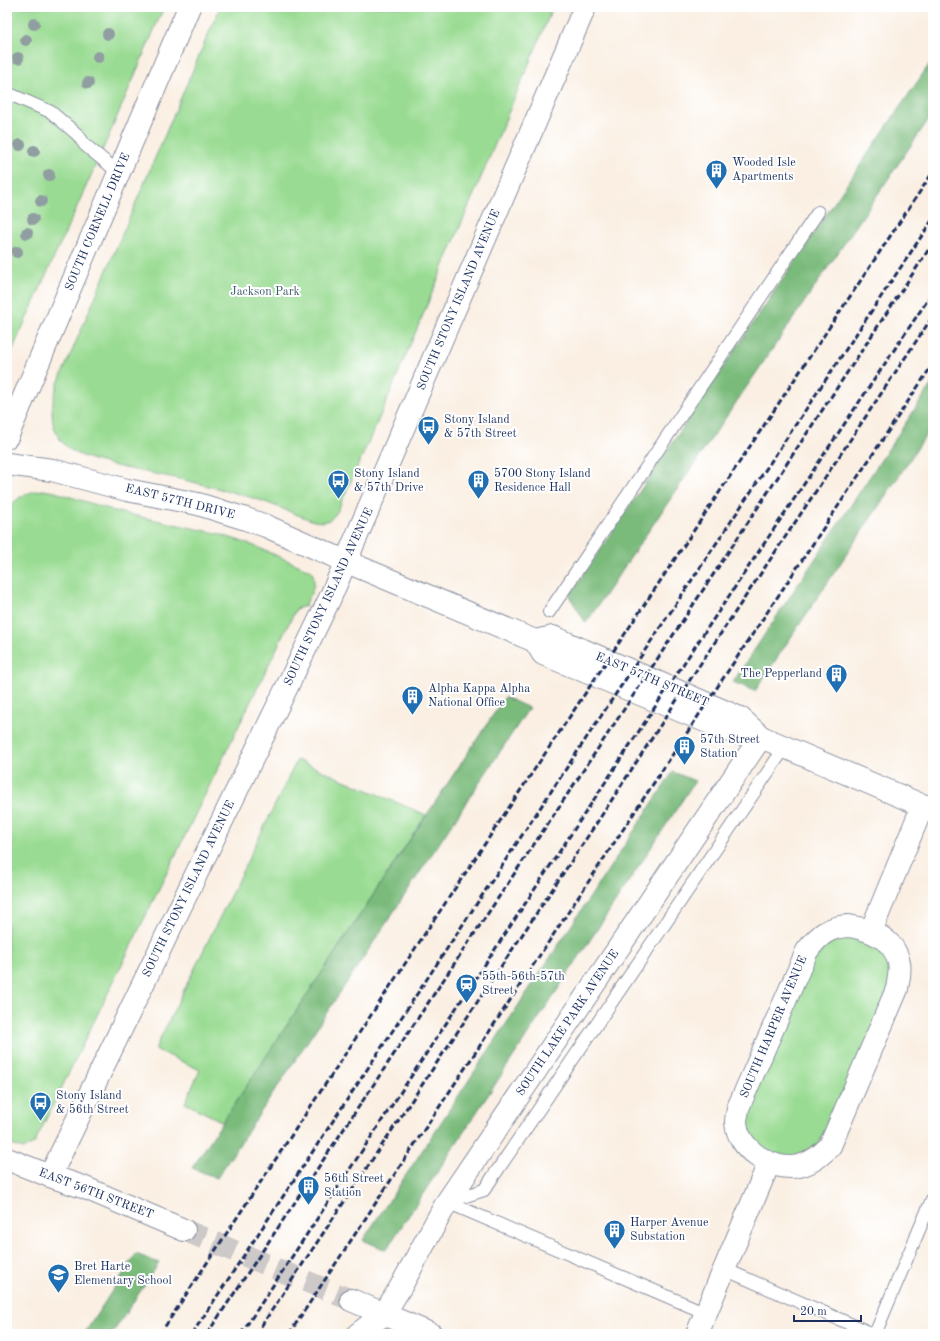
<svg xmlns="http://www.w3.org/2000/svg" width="940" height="1341" font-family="'Old Standard TT',serif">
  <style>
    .green { fill: #99db92; stroke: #5a8578 }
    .forest { fill: #7abb7c; stroke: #4a756d }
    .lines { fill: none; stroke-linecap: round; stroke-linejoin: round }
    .tertiary-tunnel { stroke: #cdc9c8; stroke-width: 22; stroke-dasharray: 22 11; stroke-linecap: butt }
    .service-casing { stroke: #8a8fa0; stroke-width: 14 }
    .minor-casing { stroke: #8a8fa0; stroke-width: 24 }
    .tertiary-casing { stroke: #8a8fa0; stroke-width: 24 }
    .secondary-casing { stroke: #8a8fa0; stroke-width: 24 }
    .service { stroke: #fff; stroke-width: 12 }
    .minor { stroke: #fff; stroke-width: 22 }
    .tertiary { stroke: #fff; stroke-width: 22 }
    .secondary { stroke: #fff; stroke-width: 22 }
    .rail { stroke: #1b2f5e; stroke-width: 3; stroke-dasharray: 6 3; stroke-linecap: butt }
    .tree { fill: #909da1 }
    .labels { text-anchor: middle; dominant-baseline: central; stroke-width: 4; stroke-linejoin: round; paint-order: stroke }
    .poi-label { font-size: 12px; fill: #1b2f5e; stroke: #fff; text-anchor: start }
    .street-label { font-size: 12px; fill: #1b2f5e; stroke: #fff }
    .park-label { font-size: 12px; fill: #3a5a6b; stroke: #fff }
  </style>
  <rect width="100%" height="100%" fill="#fff"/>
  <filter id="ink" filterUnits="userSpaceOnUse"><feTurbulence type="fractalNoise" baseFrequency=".025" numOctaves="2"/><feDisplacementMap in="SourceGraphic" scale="8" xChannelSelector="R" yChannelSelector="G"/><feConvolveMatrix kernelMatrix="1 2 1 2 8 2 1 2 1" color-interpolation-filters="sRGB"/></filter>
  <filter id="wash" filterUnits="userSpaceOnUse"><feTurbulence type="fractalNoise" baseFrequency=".012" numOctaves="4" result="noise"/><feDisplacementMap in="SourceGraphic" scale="16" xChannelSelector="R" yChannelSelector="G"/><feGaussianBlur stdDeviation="0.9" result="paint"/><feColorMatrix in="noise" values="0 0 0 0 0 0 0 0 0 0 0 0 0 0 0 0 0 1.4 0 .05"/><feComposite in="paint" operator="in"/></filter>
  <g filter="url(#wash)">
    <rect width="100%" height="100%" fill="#faefe2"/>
    <g class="green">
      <path d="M7,7H164L107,140L7,362Z"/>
      <path d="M220,7H553L381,414L337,512C329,522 326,523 314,521C291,513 269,502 246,496C223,490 199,483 175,478C149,472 88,464 68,448C47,430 50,404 59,381Z"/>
      <path d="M43,490L55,492L118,512L216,533L252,545L312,571C317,586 311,593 305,606L296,609L34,1144L23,1149L7,1143V511C16,497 27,492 43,490Z"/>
      <path d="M297,760L426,815L223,1122L185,1103L200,1070L155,1049Z"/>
      <path d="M871,931L899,976L810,1162L754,1154L738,1108L816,939Z"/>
    </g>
    <g class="forest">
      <path d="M933,59V113L586,623L569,596L832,206Z"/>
      <path d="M933,382V425L755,691L733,682Z"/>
      <path d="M505,697L529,708L217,1178L192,1168Z"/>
      <path d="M673,772L695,781L386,1250L363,1240Z"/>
      <path d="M136,1254L159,1263L112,1334H84Z"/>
    </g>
  </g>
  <g filter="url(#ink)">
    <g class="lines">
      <path class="tertiary-tunnel" d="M184,1230L351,1300"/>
      <defs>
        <g id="service">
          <path d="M7,93L51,112L78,135L85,145L118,172"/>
          <path d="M549,612L818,212"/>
          <path d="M450,1201L484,1190L785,747"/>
          <path d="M447,1202L706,1313"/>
          <path d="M724,1269L873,1334"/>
          <path d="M875,1334L933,1197"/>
        </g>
        <g id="minor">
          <path d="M849,926C871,930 894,938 899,963C901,971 898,981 897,989L830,1146C821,1155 812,1163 799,1166C773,1172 737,1150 736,1121C736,1117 738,1112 738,1108L807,951C819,935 828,927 849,926Z"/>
          <path d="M871,931L923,805"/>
          <path d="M431,1334L384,1314L400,1288L447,1202L761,737"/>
          <path d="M697,1334L769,1163"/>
        </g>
        <g id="tertiary">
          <path d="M7,464L52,470L127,490L198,504L246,519L266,526L347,562L535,641L553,637L740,718L761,737"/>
          <path d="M535,641L543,654L732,732L761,737L933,810"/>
          <path d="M7,1159L50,1176L83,1187L184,1230"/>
          <path d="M50,1176L330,598L585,7"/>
          <path d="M351,1300L384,1314"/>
          <path d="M358,1334L384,1314"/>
        </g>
        <path id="secondary" d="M7,437L189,7"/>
      </defs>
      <use href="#service" class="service-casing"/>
      <use href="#minor" class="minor-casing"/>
      <use href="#tertiary" class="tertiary-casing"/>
      <use href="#secondary" class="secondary-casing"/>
      <use href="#service" class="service"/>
      <use href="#minor" class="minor"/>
      <use href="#tertiary" class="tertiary"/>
      <use href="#secondary" class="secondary"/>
      <g class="rail">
        <path d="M160,1334L426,932L933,172"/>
        <path d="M192,1334L589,734L933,219"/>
        <path d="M207,1334L603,741L933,243"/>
        <path d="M241,1334L686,660L933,292"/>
        <path d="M256,1334L598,821L699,666L933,316"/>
        <path d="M289,1334L724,677L933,364"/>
      </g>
    </g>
    <g class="tree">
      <circle cx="34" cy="24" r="6"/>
      <circle cx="108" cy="34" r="6"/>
      <circle cx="26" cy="40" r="6"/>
      <circle cx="98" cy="57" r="6"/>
      <circle cx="18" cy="58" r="6"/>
      <circle cx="88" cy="83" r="6"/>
      <circle cx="20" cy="145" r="6"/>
      <circle cx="34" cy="151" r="6"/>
      <circle cx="49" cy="175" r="6"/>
      <circle cx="41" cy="201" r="6"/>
      <circle cx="33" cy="219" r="6"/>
      <circle cx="27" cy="233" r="6"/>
      <circle cx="17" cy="252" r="6"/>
    </g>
  </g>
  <defs>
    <symbol id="building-pin" viewBox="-11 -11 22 30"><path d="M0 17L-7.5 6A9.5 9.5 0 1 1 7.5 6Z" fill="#1f6fb2" stroke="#fff"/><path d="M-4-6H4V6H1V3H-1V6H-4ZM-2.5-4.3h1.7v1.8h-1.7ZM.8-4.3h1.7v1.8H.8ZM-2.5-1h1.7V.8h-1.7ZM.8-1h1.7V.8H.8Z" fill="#fff"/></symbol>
    <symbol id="bus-pin" viewBox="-11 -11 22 30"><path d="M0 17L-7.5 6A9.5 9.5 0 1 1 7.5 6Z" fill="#1f6fb2" stroke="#fff"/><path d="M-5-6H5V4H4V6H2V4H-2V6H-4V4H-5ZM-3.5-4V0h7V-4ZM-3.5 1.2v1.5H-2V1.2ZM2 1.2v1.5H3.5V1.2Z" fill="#fff"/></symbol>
    <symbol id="station-pin" viewBox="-11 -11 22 30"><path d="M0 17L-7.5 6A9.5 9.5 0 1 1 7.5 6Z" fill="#1f6fb2" stroke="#fff"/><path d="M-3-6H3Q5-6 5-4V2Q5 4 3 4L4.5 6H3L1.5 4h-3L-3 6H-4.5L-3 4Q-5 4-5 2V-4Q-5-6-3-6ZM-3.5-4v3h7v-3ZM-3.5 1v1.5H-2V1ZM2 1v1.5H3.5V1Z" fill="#fff"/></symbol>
    <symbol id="school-pin" viewBox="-11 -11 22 30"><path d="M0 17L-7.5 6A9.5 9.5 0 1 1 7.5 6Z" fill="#1f6fb2" stroke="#fff"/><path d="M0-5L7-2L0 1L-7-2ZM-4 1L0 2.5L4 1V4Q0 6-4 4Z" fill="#fff"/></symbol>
  </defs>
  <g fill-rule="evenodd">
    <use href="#building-pin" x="704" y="158" width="25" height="34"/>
    <use href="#bus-pin" x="416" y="414" width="25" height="34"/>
    <use href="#bus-pin" x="326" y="468" width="25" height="34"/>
    <use href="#building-pin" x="466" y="468" width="25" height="34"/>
    <use href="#building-pin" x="824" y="662" width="25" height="34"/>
    <use href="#building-pin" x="400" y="684" width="25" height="34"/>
    <use href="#building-pin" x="672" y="734" width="25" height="34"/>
    <use href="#station-pin" x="454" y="972" width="25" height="34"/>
    <use href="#bus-pin" x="28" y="1090" width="25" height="34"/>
    <use href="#building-pin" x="296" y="1174" width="25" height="34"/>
    <use href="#building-pin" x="602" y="1218" width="25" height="34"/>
    <use href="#school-pin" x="46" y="1262" width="25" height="34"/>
  </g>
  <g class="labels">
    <g class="poi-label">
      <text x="732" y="163">Wooded Isle<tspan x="732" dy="14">Apartments</tspan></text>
      <text x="444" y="420">Stony Island<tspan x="444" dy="14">&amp; 57th Street</tspan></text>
      <text x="354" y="474">Stony Island<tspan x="354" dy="14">&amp; 57th Drive</tspan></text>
      <text x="494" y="474">5700 Stony Island<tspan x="494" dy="14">Residence Hall</tspan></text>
      <text x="822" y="674" text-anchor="end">The Pepperland</text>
      <text x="428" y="689">Alpha Kappa Alpha<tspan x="428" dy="14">National Office</tspan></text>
      <text x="700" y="740">57th Street<tspan x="700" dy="14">Station</tspan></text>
      <text x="482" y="977">55th-56th-57th<tspan x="482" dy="14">Street</tspan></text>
      <text x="56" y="1096">Stony Island<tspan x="56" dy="14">&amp; 56th Street</tspan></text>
      <text x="324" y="1179">56th Street<tspan x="324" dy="14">Station</tspan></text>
      <text x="630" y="1223">Harper Avenue<tspan x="630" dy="14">Substation</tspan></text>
      <text x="74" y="1267">Bret Harte<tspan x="74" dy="14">Elementary School</tspan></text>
    </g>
    <g class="street-label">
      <text transform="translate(98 222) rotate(-67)">SOUTH CORNELL DRIVE</text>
      <text transform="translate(459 300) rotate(-67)">SOUTH STONY ISLAND AVENUE</text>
      <text transform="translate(180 502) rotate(14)">EAST 57TH DRIVE</text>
      <text transform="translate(329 597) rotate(-65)">SOUTH STONY ISLAND AVENUE</text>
      <text transform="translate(652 680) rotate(23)">EAST 57TH STREET</text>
      <text transform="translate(189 889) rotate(-64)">SOUTH STONY ISLAND AVENUE</text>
      <text transform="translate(568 1023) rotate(-56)">SOUTH LAKE PARK AVENUE</text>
      <text transform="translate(774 1027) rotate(-67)">SOUTH HARPER AVENUE</text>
      <text transform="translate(96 1194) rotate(21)">EAST 56TH STREET</text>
    </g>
    <g class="park-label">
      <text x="265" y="292">Jackson Park</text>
    </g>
  </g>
  <rect width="940" height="1341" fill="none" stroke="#fff" stroke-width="24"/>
  <path d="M794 1315v6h67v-6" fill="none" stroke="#1b2f5e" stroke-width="2"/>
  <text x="800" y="1315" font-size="12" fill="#1b2f5e" stroke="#ffffff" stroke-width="3" paint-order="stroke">20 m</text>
</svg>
